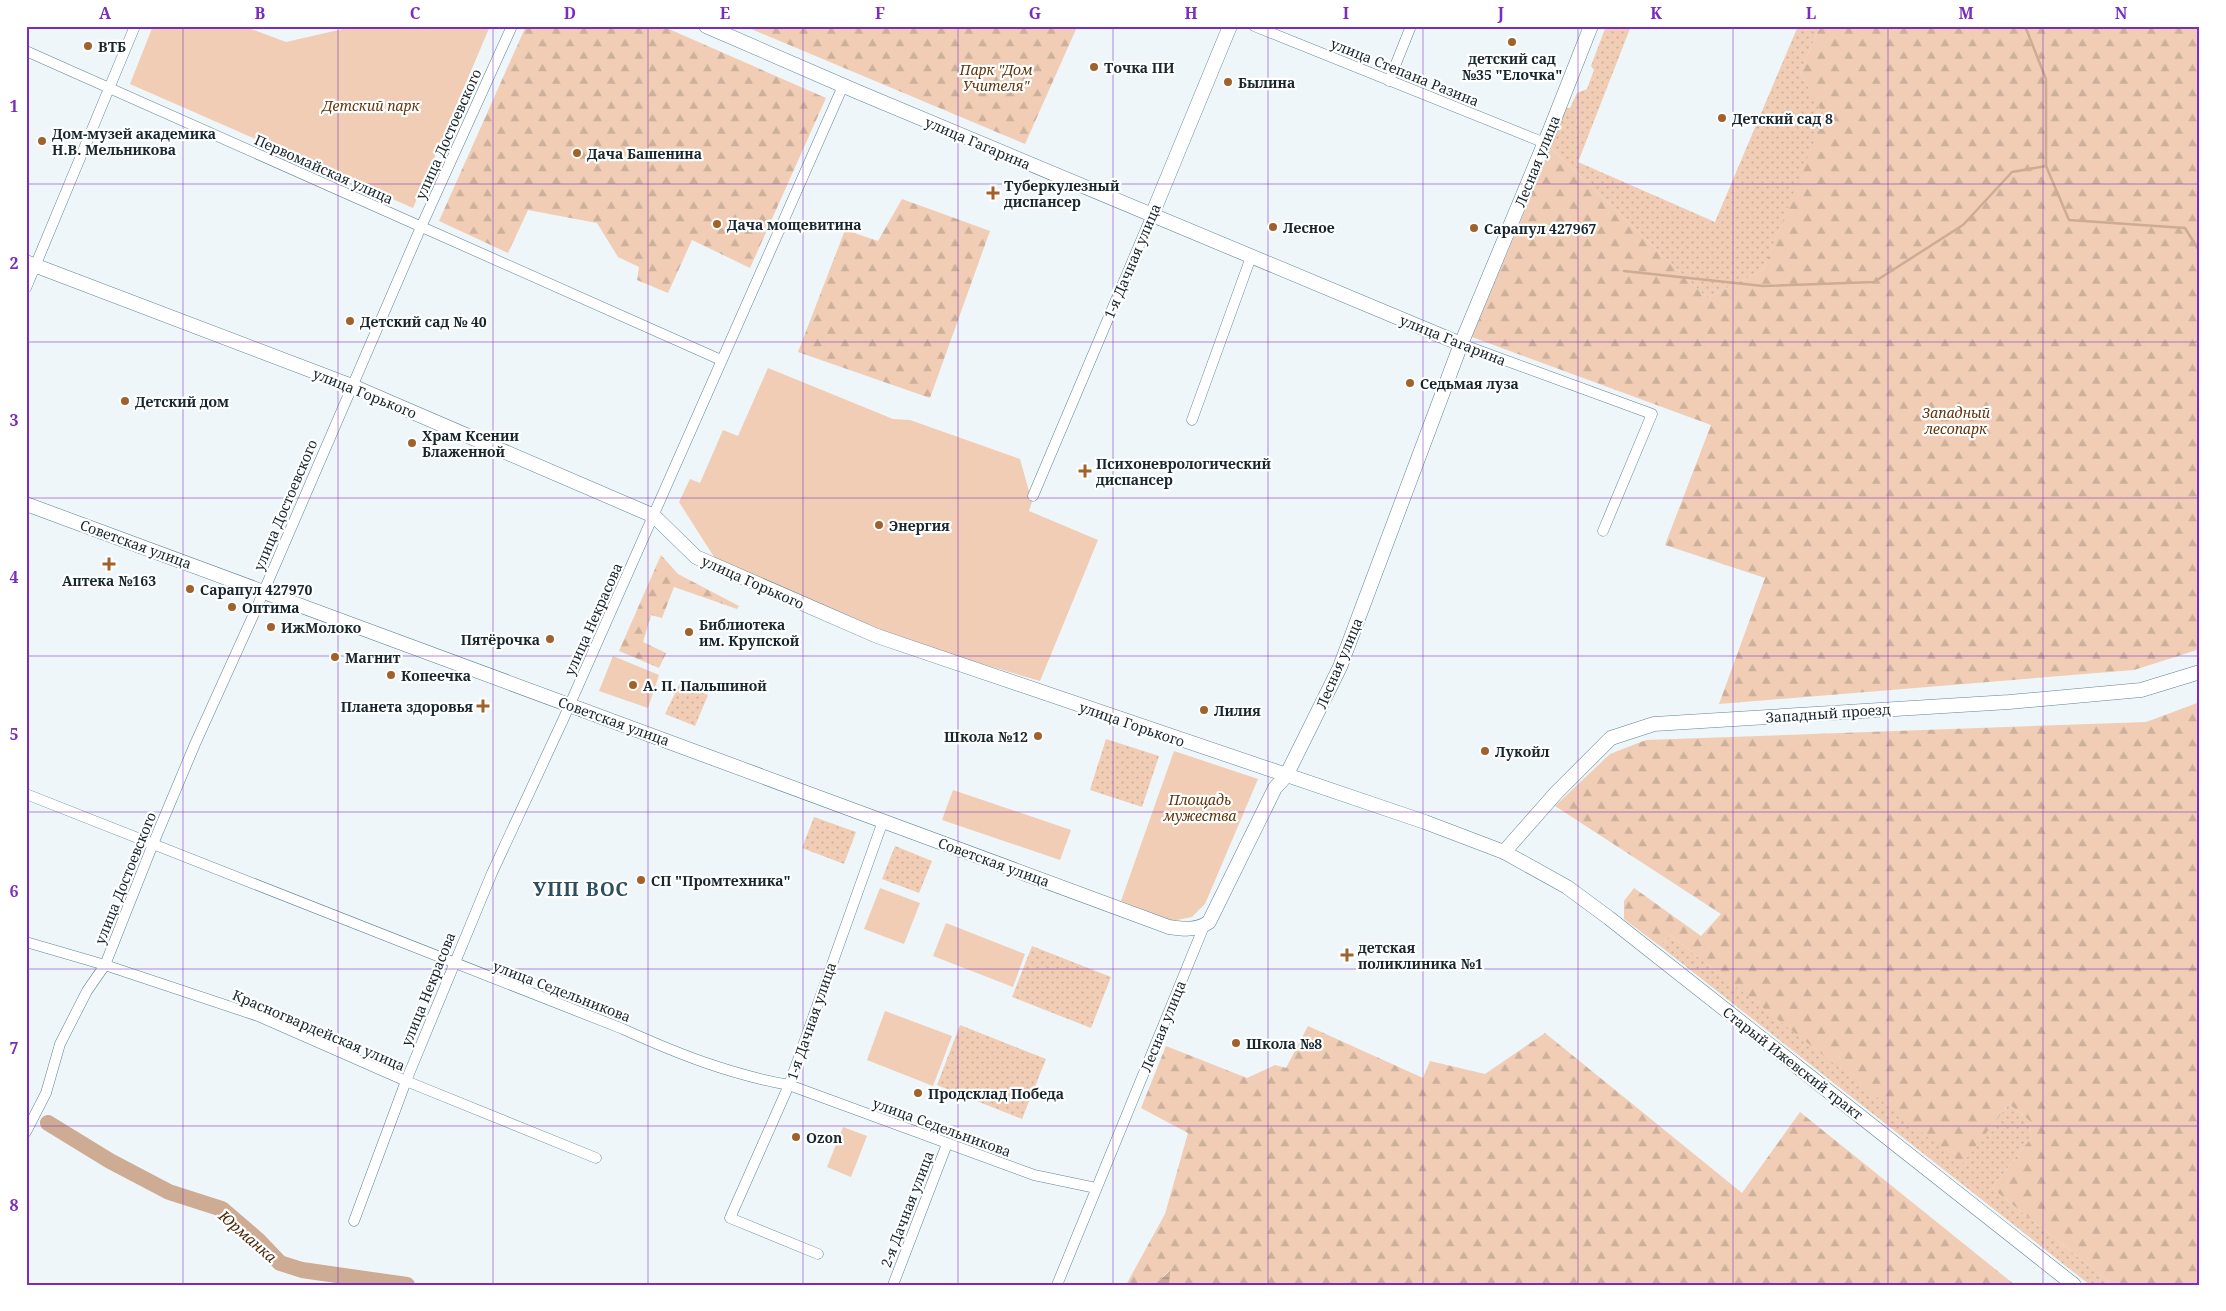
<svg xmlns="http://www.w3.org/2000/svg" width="2226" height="1311" font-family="'Noto Serif',serif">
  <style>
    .grass { fill: url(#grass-dots) }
    .forest { fill: url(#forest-firs) }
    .park { fill: #f0cdb4 }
    .water { fill: url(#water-rules) }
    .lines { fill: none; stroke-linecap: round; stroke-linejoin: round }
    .stream { stroke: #ceab93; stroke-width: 2.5 }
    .river { stroke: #ceab93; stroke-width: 16 }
    .street-casing { stroke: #618495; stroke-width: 11 }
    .secondary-casing { stroke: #618495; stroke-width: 15 }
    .street { stroke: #fff; stroke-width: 10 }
    .secondary { stroke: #fff; stroke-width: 14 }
    .grid { fill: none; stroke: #7b2cbf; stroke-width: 1; stroke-opacity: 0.55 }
    .poi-dot { fill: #a1612a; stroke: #fff; stroke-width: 2 }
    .labels { text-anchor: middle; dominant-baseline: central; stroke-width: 4.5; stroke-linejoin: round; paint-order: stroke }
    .poi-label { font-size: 14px; font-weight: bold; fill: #18262d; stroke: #fff; text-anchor: start }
    .park-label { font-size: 14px; font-style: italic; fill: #63350c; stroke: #fff }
    .street-label { font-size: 14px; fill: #18262d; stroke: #fff }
    .water-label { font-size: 15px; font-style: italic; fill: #4c290b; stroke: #fff }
    .district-label { font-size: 19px; font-weight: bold; letter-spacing: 1px; fill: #2d4f5f; stroke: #fff }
    .neatline { fill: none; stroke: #7b2cbf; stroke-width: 2 }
    .grid-label { font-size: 16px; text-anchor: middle; font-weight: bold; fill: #7b2cbf }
  </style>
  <defs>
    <pattern id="grass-dots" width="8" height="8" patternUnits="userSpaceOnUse" patternTransform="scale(1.25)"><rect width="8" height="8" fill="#f0cdb4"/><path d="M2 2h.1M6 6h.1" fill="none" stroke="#cdb09b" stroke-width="1.8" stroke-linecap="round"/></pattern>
    <pattern id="forest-firs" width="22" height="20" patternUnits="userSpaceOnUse" patternTransform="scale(1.25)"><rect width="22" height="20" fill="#f0cdb4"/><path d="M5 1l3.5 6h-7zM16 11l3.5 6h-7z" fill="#cdb09b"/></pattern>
    <pattern id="water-rules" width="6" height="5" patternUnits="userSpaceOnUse" patternTransform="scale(1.25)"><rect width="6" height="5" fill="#ceab93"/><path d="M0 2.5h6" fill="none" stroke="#a68b78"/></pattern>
  </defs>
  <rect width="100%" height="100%" fill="#eef6fa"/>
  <g class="grass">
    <path d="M1606,26H1631L1578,162L1715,222L1798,26H1820L1800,72L1825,116L1763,270L1707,298L1551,148L1566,108H1570L1577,93L1587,89L1594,70L1591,66Z"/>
    <path d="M680,683L708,695L695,726L665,714Z"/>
    <path d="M1106,739L1159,756L1142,807L1090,790Z"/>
    <path d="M814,817L856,832L844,864L802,848Z"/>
    <path d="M895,846L932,861L919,893L882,879Z"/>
    <path d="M1670,935L1962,1163L2009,1104L2030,1121L2031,1138L1992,1188L2113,1285H2090L1660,946Z"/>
    <path d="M1032,946L1111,977L1091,1028L1012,997Z"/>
    <path d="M960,1025L1046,1059L1022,1119L937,1085Z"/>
  </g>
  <g class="forest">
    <path d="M526,26H662L826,98L750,268L692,240L668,293L637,280L639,267L618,257L597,223L528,210L508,253L439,221Z"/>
    <path d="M744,26H1076L1077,27L1025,144Z"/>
    <path d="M1820,26H2200V649L2134,670L1719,704L1765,578L1665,545L1711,425L1472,337L1551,148L1707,298L1763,270L1824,116L1800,72Z"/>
    <path d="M902,199L990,231L930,398L798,352L845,230L878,241Z"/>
    <path d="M661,555L678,574L739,606L737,609L674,587L662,618L651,615L643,642L666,653L659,668L619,651Z"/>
    <path d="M2200,702V1285H2113L1992,1188L2031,1138L2030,1121L2009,1104L1962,1164L1670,935L1660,946L1624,919V901L1634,888L1701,936L1721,914L1555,806L1610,754L1646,740L2146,722Z"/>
    <path d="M1308,1026L1423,1078L1430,1061L1485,1074L1545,1033L1742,1193L1800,1112L2015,1285H1169V1271L1154,1285H1126L1165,1214L1188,1133L1141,1108L1166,1046L1247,1078L1275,1065L1286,1068Z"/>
  </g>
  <g class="park">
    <path d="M153,26H243L286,42L356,26H490L413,208L130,84Z"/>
    <path d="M768,368L893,419L910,420L1020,459L1032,502L1029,511L1098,540L1040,681L915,644L716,560L679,502L690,479L700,483L723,430L738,436Z"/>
    <path d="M613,656L659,675L648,708L599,691Z"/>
    <path d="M1174,751L1258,779L1205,904L1192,917L1172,921L1121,901Z"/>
    <path d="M953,790L1071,830L1060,860L942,820Z"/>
    <path d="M880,888L920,903L904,944L864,929Z"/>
    <path d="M946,923L1025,954L1013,987L933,956Z"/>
    <path d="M885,1011L952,1036L933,1086L867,1060Z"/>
    <path d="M843,1127L867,1136L851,1177L827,1167Z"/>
  </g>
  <path class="water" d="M1170,1271L1169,1285H1154Z"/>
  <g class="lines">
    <g class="stream">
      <path d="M2025,26L2046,79V166L2069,220L2185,228L2200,252"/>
      <path d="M1624,271L1763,286L1874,282L1963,225L2012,172L2046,166"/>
    </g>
    <path class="river" d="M48,1123L110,1161L169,1192L222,1209L258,1240L280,1263L302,1270L407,1285"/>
    <defs>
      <g id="street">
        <path d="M1254,26L1545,143"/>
        <path d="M26,51L721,360"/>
        <path d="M1389,81L1411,26"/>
        <path d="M26,288L135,26"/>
        <path d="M1461,344L1652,414L1603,531"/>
        <path d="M1192,420L1251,257"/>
        <path d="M1033,496L1152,215"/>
        <path d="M26,794L623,1029C678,1054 729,1074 789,1085L1034,1175L1096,1188"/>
        <path d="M26,942L105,965L258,1016L406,1081L596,1158"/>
        <path d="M26,1132L46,1093L60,1044L87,991L105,965L153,844L195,744L257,607L421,227L512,26"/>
        <path d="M354,1221L406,1081L492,873L563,720L843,86"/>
        <path d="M818,1254L730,1218L789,1085L883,821"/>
        <path d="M893,1285L947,1144"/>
        <path d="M1057,1285L1204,926"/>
      </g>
      <g id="secondary">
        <path d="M706,26L858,92L1461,344"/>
        <path d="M1152,215L1230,26"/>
        <path d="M26,262L352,386L654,516L696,557L877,636L1425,822L1504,852L1567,887L1609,918L2074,1285"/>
        <path d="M26,504L1169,927C1182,929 1197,931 1209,922L1275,788L1286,776L1340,667L1461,344L1550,130L1591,26"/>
        <path d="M1504,852L1556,793L1611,738L1654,724L2009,702L2141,690L2200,672"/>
      </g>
    </defs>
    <use href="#street" class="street-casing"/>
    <use href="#secondary" class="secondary-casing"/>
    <use href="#street" class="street"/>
    <use href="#secondary" class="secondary"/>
  </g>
  <path class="grid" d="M183,26V1285M338,26V1285M493,26V1285M648,26V1285M803,26V1285M958,26V1285M1113,26V1285M1268,26V1285M1423,26V1285M1578,26V1285M1733,26V1285M1888,26V1285M2043,26V1285M26,184H2200M26,342H2200M26,498H2200M26,656H2200M26,812H2200M26,969H2200M26,1126H2200"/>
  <g class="poi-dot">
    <circle cx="1512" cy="42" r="5"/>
    <circle cx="88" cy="46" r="5"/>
    <circle cx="1094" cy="67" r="5"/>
    <circle cx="1228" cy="82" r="5"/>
    <circle cx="1722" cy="118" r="5"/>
    <circle cx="42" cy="141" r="5"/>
    <circle cx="577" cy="153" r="5"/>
    <path d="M990.5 185.5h5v5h5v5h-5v5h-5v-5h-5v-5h5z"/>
    <circle cx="717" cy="224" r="5"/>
    <circle cx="1273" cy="227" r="5"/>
    <circle cx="1474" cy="228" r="5"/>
    <circle cx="350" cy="321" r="5"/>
    <circle cx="1410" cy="383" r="5"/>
    <circle cx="125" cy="401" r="5"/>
    <circle cx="412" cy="443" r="5"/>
    <path d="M1082.5 463.5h5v5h5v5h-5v5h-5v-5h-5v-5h5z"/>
    <circle cx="879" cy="525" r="5"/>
    <path d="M106.5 556.5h5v5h5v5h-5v5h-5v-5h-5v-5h5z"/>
    <circle cx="190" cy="589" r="5"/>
    <circle cx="232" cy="607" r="5"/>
    <circle cx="271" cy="627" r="5"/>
    <circle cx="689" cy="632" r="5"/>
    <circle cx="550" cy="639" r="5"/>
    <circle cx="335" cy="657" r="5"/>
    <circle cx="391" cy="675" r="5"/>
    <circle cx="633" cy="685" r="5"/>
    <path d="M480.5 698.5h5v5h5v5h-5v5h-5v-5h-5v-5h5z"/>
    <circle cx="1204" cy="710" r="5"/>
    <circle cx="1038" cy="736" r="5"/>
    <circle cx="1485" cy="751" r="5"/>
    <circle cx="641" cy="880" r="5"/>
    <path d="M1344.5 947.5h5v5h5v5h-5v5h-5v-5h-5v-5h5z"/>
    <circle cx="1236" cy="1043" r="5"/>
    <circle cx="918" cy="1093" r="5"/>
    <circle cx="796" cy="1137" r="5"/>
  </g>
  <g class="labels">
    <g class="poi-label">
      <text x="98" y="46">ВТБ</text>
      <text x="1512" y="58" text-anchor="middle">детский сад<tspan x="1512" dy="16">№35 "Елочка"</tspan></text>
      <text x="1104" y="67">Точка ПИ</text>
      <text x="1238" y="82">Былина</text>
      <text x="1732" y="118">Детский сад 8</text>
      <text x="52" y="133">Дом-музей академика<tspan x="52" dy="16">Н.В. Мельникова</tspan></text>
      <text x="587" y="153">Дача Башенина</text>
      <text x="1004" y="185">Туберкулезный<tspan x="1004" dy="16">диспансер</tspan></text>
      <text x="727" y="224">Дача мощевитина</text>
      <text x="1283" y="227">Лесное</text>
      <text x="1484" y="228">Сарапул 427967</text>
      <text x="360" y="321">Детский сад № 40</text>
      <text x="1420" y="383">Седьмая луза</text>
      <text x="135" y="401">Детский дом</text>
      <text x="422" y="435">Храм Ксении<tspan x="422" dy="16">Блаженной</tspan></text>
      <text x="1096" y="463">Психоневрологический<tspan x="1096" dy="16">диспансер</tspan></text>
      <text x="889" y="525">Энергия</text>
      <text x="109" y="580" text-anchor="middle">Аптека №163</text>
      <text x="200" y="589">Сарапул 427970</text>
      <text x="242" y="607">Оптима</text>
      <text x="699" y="624">Библиотека<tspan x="699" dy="16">им. Крупской</tspan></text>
      <text x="281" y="627">ИжМолоко</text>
      <text x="540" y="639" text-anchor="end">Пятёрочка</text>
      <text x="345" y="657">Магнит</text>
      <text x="401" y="675">Копеечка</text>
      <text x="643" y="685">А. П. Пальшиной</text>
      <text x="473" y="706" text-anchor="end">Планета здоровья</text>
      <text x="1214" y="710">Лилия</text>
      <text x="1028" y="736" text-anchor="end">Школа №12</text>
      <text x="1495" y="751">Лукойл</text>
      <text x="651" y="880">СП "Промтехника"</text>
      <text x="1358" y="947">детская<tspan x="1358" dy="16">поликлиника №1</tspan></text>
      <text x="1246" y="1043">Школа №8</text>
      <text x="928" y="1093">Продсклад Победа</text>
      <text x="806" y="1137">Ozon</text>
    </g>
    <g class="park-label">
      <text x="996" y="69">Парк "Дом<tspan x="996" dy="16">Учителя"</tspan></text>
      <text x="371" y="105">Детский парк</text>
      <text x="1956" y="412">Западный<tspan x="1956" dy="16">лесопарк</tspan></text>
      <text x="1200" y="799">Площадь<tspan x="1200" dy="16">мужества</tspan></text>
    </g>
    <g class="street-label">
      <text transform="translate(1405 72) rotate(22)">улица Степана Разина</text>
      <text transform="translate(448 134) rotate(-66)">улица Достоевского</text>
      <text transform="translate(978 143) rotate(23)">улица Гагарина</text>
      <text transform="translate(1537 161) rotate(-68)">Лесная улица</text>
      <text transform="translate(324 169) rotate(24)">Первомайская улица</text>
      <text transform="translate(1132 261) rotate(-67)">1-я Дачная улица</text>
      <text transform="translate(1453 340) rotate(22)">улица Гагарина</text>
      <text transform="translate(365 393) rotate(22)">улица Горького</text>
      <text transform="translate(285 505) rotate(-67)">улица Достоевского</text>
      <text transform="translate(136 544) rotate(20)">Советская улица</text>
      <text transform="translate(753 582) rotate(24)">улица Горького</text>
      <text transform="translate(593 619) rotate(-66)">улица Некрасова</text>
      <text transform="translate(1339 663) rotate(-67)">Лесная улица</text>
      <text transform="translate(1828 713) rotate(-4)">Западный проезд</text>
      <text transform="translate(614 721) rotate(20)">Советская улица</text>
      <text transform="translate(1132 724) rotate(19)">улица Горького</text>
      <text transform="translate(994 862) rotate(20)">Советская улица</text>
      <text transform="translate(125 878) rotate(-68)">улица Достоевского</text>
      <text transform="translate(428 989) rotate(-68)">улица Некрасова</text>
      <text transform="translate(562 991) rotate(21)">улица Седельникова</text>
      <text transform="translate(811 1021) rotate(-71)">1-я Дачная улица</text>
      <text transform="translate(1163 1026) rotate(-68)">Лесная улица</text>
      <text transform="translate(319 1030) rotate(23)">Красногвардейская улица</text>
      <text transform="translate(1793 1063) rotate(38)">Старый Ижевский тракт</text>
      <text transform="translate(942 1127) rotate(20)">улица Седельникова</text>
      <text transform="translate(907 1209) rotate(-69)">2-я Дачная улица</text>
    </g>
    <g class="water-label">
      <text transform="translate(248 1236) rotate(41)">Юрманка</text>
    </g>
    <g class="district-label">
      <text x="581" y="889">УПП ВОС</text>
    </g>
  </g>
  <rect width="2226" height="1311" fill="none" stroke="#ffffff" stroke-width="55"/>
  <rect x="28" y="28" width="2170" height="1256" class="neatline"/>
  <g class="grid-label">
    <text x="105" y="19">A</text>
    <text x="260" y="19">B</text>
    <text x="415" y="19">C</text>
    <text x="570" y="19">D</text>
    <text x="725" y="19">E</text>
    <text x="880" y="19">F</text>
    <text x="1035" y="19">G</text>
    <text x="1191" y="19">H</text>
    <text x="1346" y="19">I</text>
    <text x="1501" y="19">J</text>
    <text x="1656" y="19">K</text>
    <text x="1811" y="19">L</text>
    <text x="1966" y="19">M</text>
    <text x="2121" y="19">N</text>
    <text x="14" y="112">1</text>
    <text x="14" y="269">2</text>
    <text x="14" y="426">3</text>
    <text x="14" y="583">4</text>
    <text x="14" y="740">5</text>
    <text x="14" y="897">6</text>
    <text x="14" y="1054">7</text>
    <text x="14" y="1211">8</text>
  </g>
</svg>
